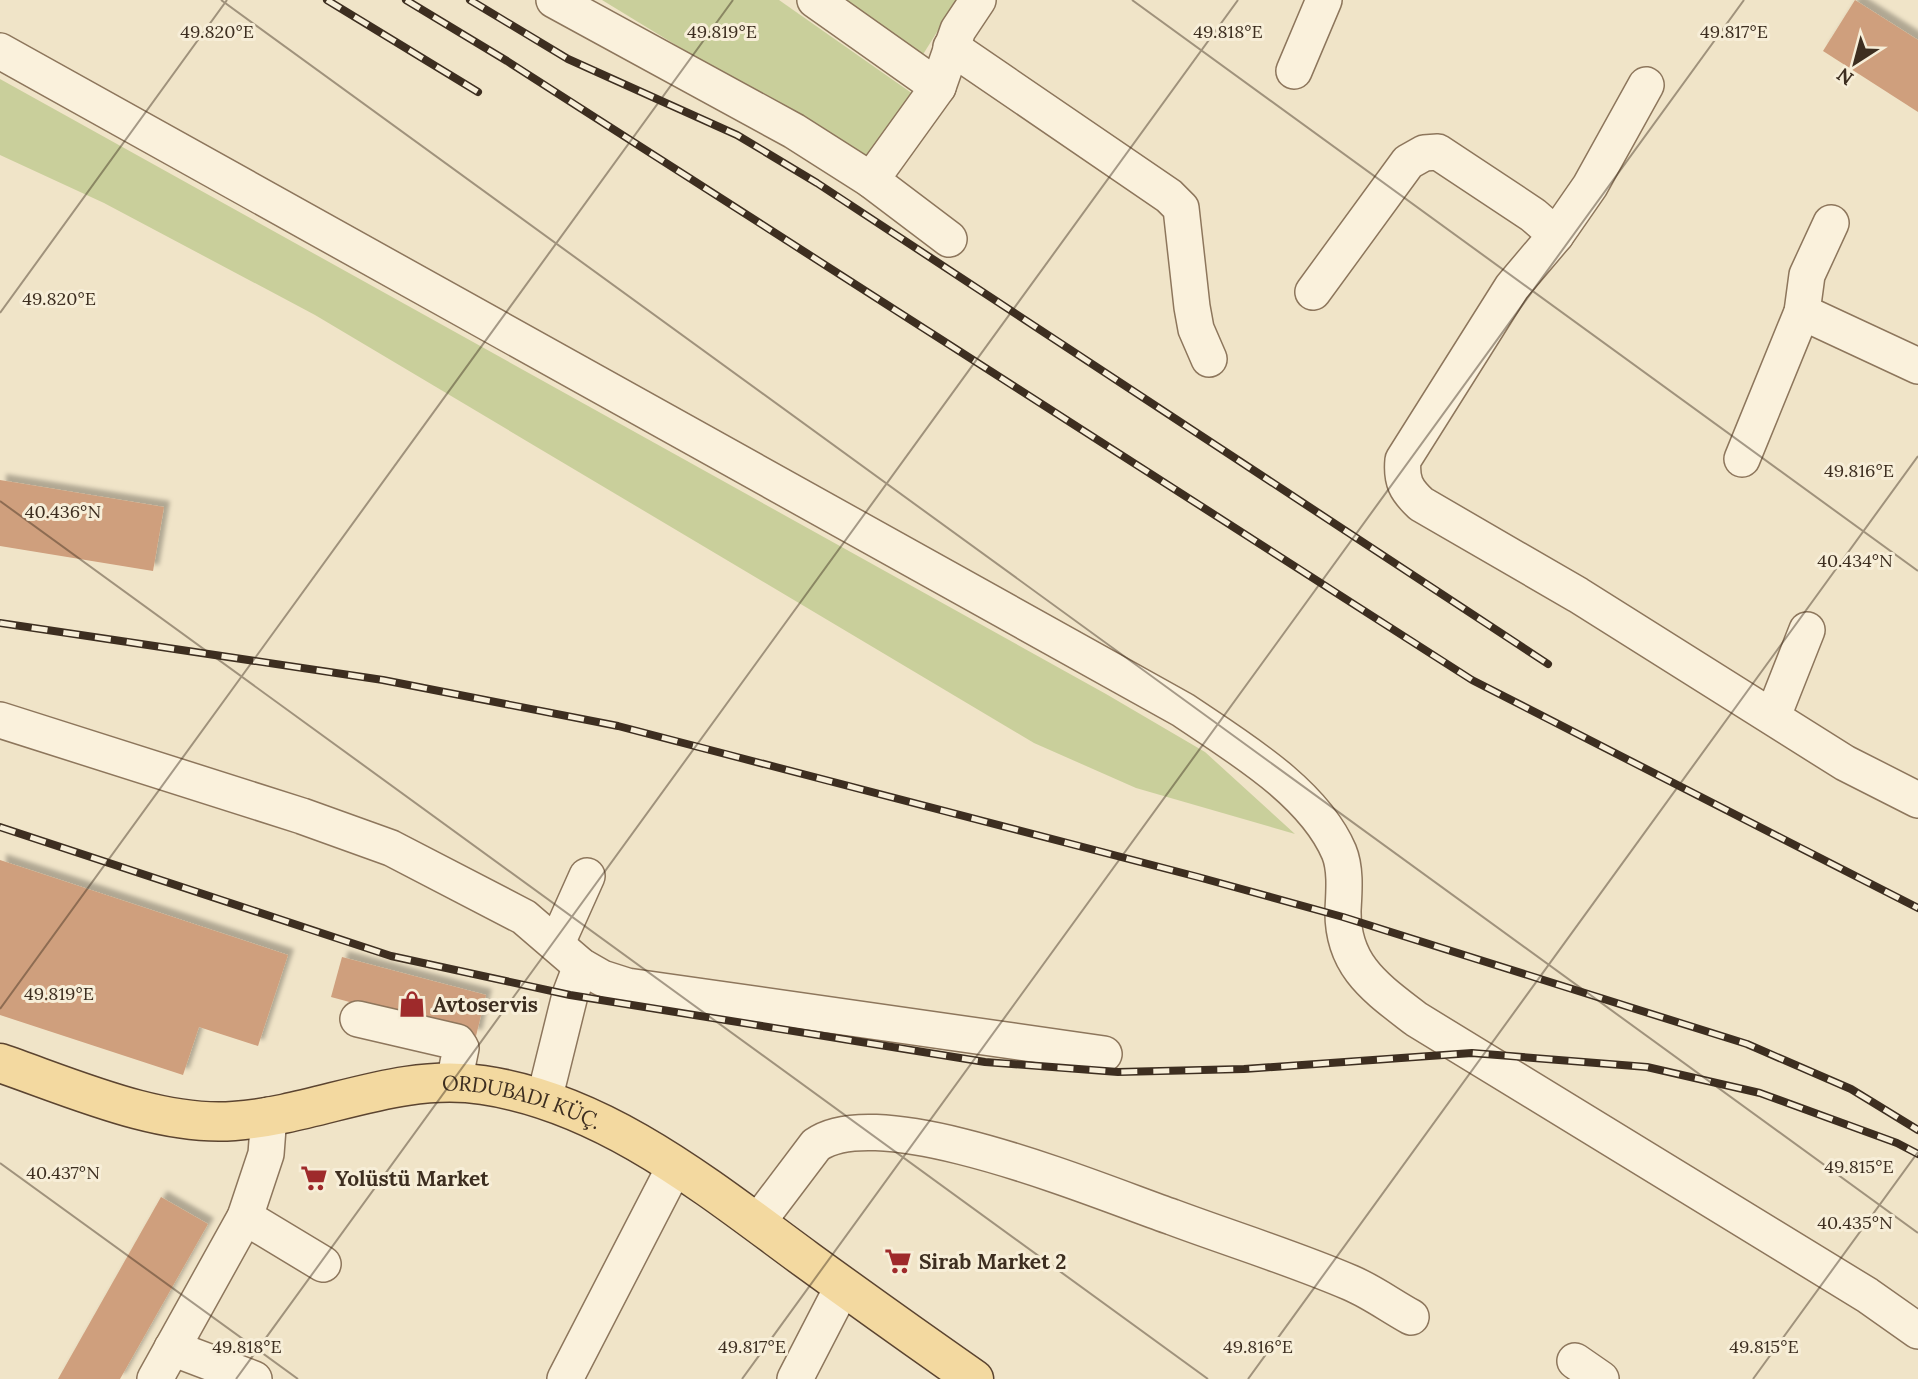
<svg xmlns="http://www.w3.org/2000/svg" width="1918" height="1379" font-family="Lora,serif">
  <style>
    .green { fill: #c9cf9b }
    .building { fill: #cf9f7d; filter: url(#shadow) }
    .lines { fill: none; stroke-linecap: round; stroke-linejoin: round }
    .minor-casing { stroke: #8d765c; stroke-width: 38 }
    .major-casing { stroke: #5b4430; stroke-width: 41 }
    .minor { stroke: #faf1dc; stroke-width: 35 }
    .major { stroke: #f3d9a0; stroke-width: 38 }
    .rail-casing { stroke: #3d2e20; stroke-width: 8 }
    .rail { stroke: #f7eed8; stroke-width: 5; stroke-dasharray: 16; stroke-linecap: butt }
    .ticks { fill: none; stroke: #3d2e20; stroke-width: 2; stroke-opacity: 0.45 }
    .labels { text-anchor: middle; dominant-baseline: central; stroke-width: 6; stroke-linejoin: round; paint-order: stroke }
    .poi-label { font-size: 21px; font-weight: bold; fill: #3d2e20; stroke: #f7eed8; text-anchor: start }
    .street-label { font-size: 21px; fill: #3d2e20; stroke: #f7eed8 }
    .ticks-label { font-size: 18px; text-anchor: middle; fill: #3d2e20; stroke: #f7eed8; stroke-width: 6; stroke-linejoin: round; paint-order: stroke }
  </style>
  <defs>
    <filter id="shadow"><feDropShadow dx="6" dy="-6" stdDeviation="2" flood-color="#0004"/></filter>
  </defs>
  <rect width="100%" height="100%" fill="#f0e4c8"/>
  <g class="green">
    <path d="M602,0H779L913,94L868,162Z"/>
    <path d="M846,0H957L922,56Z"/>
    <path d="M0,79L1106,694L1205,752L1295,834L1136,788L1034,743L315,315L104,203L0,155Z"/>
  </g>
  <g class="building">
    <path d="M1855,0L1918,40V112L1823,51Z"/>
    <path d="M0,480L164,507L153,571L0,546Z"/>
    <path d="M0,860L288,955L258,1046L199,1027L183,1075L0,1015Z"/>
    <path d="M342,957L486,995L476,1036L331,997Z"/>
    <path d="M161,1197L208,1224L120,1379H58Z"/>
  </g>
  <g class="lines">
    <defs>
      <g id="minor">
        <path d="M554,0L794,131L871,180L949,239"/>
        <path d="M815,0L938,87"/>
        <path d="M951,47L1169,196L1181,208L1192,307L1196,329L1209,359"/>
        <path d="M0,51L1183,710C1236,746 1313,791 1339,852C1346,869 1344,892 1343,910C1342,966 1376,988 1416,1019L1867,1295L1918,1331"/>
        <path d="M1294,71L1324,0"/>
        <path d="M1646,85L1590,186L1556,235L1512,287L1403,460C1401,481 1406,490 1421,504L1578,595L1845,763L1918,800"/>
        <path d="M871,180L938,87L958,30L978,0"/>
        <path d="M1313,292L1408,162L1424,153L1438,152L1533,215L1556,235"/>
        <path d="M1802,312L1918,366"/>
        <path d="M1742,459L1802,312L1807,275L1831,223"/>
        <path d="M1773,716L1807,630"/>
        <path d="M0,720L302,816L391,848L524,917L581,966L602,978L627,986L1104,1054"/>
        <path d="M557,943L587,876"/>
        <path d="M358,1019L457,1042L461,1048L454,1082"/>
        <path d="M544,1100L570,995L581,966"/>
        <path d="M245,1217L323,1264"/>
        <path d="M757,1223L816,1145C880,1099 1100,1192 1172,1217C1231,1239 1293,1258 1351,1283C1372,1292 1391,1306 1411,1317"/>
        <path d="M172,1348L254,1379"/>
        <path d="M1575,1361L1601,1379"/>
        <path d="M155,1379L245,1217L266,1154L269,1115"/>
        <path d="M565,1379L675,1166"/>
        <path d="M795,1379L843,1286"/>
      </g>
      <g id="major">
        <path id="s1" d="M0,1063C70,1087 159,1127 234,1121C319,1115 396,1072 483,1085C606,1103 710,1189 807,1260C862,1300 918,1340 974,1379"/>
      </g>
    </defs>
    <use href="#minor" class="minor-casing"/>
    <use href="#major" class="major-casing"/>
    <use href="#minor" class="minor"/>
    <use href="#major" class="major"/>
    <defs>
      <g id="rail">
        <path d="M327,0L478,92"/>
        <path d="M406,0L507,61L1472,680L1918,908"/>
        <path d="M470,0L568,59L737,135L817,183L1548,664"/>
        <path d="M0,623L383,680L618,726L1198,877L1343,917L1747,1044L1851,1089L1918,1130"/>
        <path d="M0,827L391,956L570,995L985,1062L1118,1072L1244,1069L1472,1053L1647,1067L1760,1093L1897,1143L1918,1154"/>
      </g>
    </defs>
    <use href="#rail" class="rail-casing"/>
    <use href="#rail" class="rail"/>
  </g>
  <path class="ticks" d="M221,0L1918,1233M1132,0L1918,571M0,313L227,0M0,501L1208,1379M0,1009L733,0M0,1163L298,1379M236,1379L1238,0M742,1379L1744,0M1248,1379L1918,456M1753,1379L1918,1152"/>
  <defs>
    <symbol id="shop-bare" viewBox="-9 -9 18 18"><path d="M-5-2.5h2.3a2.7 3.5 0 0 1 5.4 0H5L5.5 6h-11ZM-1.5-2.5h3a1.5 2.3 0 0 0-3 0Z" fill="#9e2a2b" stroke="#f7eed8" stroke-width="2.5" paint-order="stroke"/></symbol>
    <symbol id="supermarket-bare" viewBox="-9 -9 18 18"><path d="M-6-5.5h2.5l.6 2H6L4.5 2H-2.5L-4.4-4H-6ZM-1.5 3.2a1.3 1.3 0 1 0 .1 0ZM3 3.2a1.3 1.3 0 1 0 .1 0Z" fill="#9e2a2b" stroke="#f7eed8" stroke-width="2.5" paint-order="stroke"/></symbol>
  </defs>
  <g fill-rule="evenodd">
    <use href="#shop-bare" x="393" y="985" width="38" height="38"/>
    <use href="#supermarket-bare" x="295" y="1159" width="38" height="38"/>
    <use href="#supermarket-bare" x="879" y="1242" width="38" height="38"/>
  </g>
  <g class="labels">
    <g class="poi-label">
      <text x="433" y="1004">Avtoservis</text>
      <text x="335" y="1178">Yolüstü Market</text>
      <text x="919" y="1261">Sirab Market 2</text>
    </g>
    <g class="street-label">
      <text stroke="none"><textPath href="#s1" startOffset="537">ORDUBADI KÜÇ.</textPath></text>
    </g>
  </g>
  <g class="ticks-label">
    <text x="217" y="38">49.820°E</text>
    <text x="722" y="38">49.819°E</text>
    <text x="1734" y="38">49.817°E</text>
    <text x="1228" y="38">49.818°E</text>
    <text x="59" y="305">49.820°E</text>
    <text x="1859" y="477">49.816°E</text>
    <text x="63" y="518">40.436°N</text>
    <text x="1855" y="567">40.434°N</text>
    <text x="59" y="1000">49.819°E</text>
    <text x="1859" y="1173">49.815°E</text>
    <text x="63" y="1179">40.437°N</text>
    <text x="1855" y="1229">40.435°N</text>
    <text x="247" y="1353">49.818°E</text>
    <text x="752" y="1353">49.817°E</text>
    <text x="1258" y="1353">49.816°E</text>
    <text x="1764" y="1353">49.815°E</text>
  </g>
  <g transform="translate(1855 63) rotate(216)" stroke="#f7eed8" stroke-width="5" paint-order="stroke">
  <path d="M0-5L12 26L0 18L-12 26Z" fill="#3d2e20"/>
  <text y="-10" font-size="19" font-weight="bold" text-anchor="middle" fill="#3d2e20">N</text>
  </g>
</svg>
